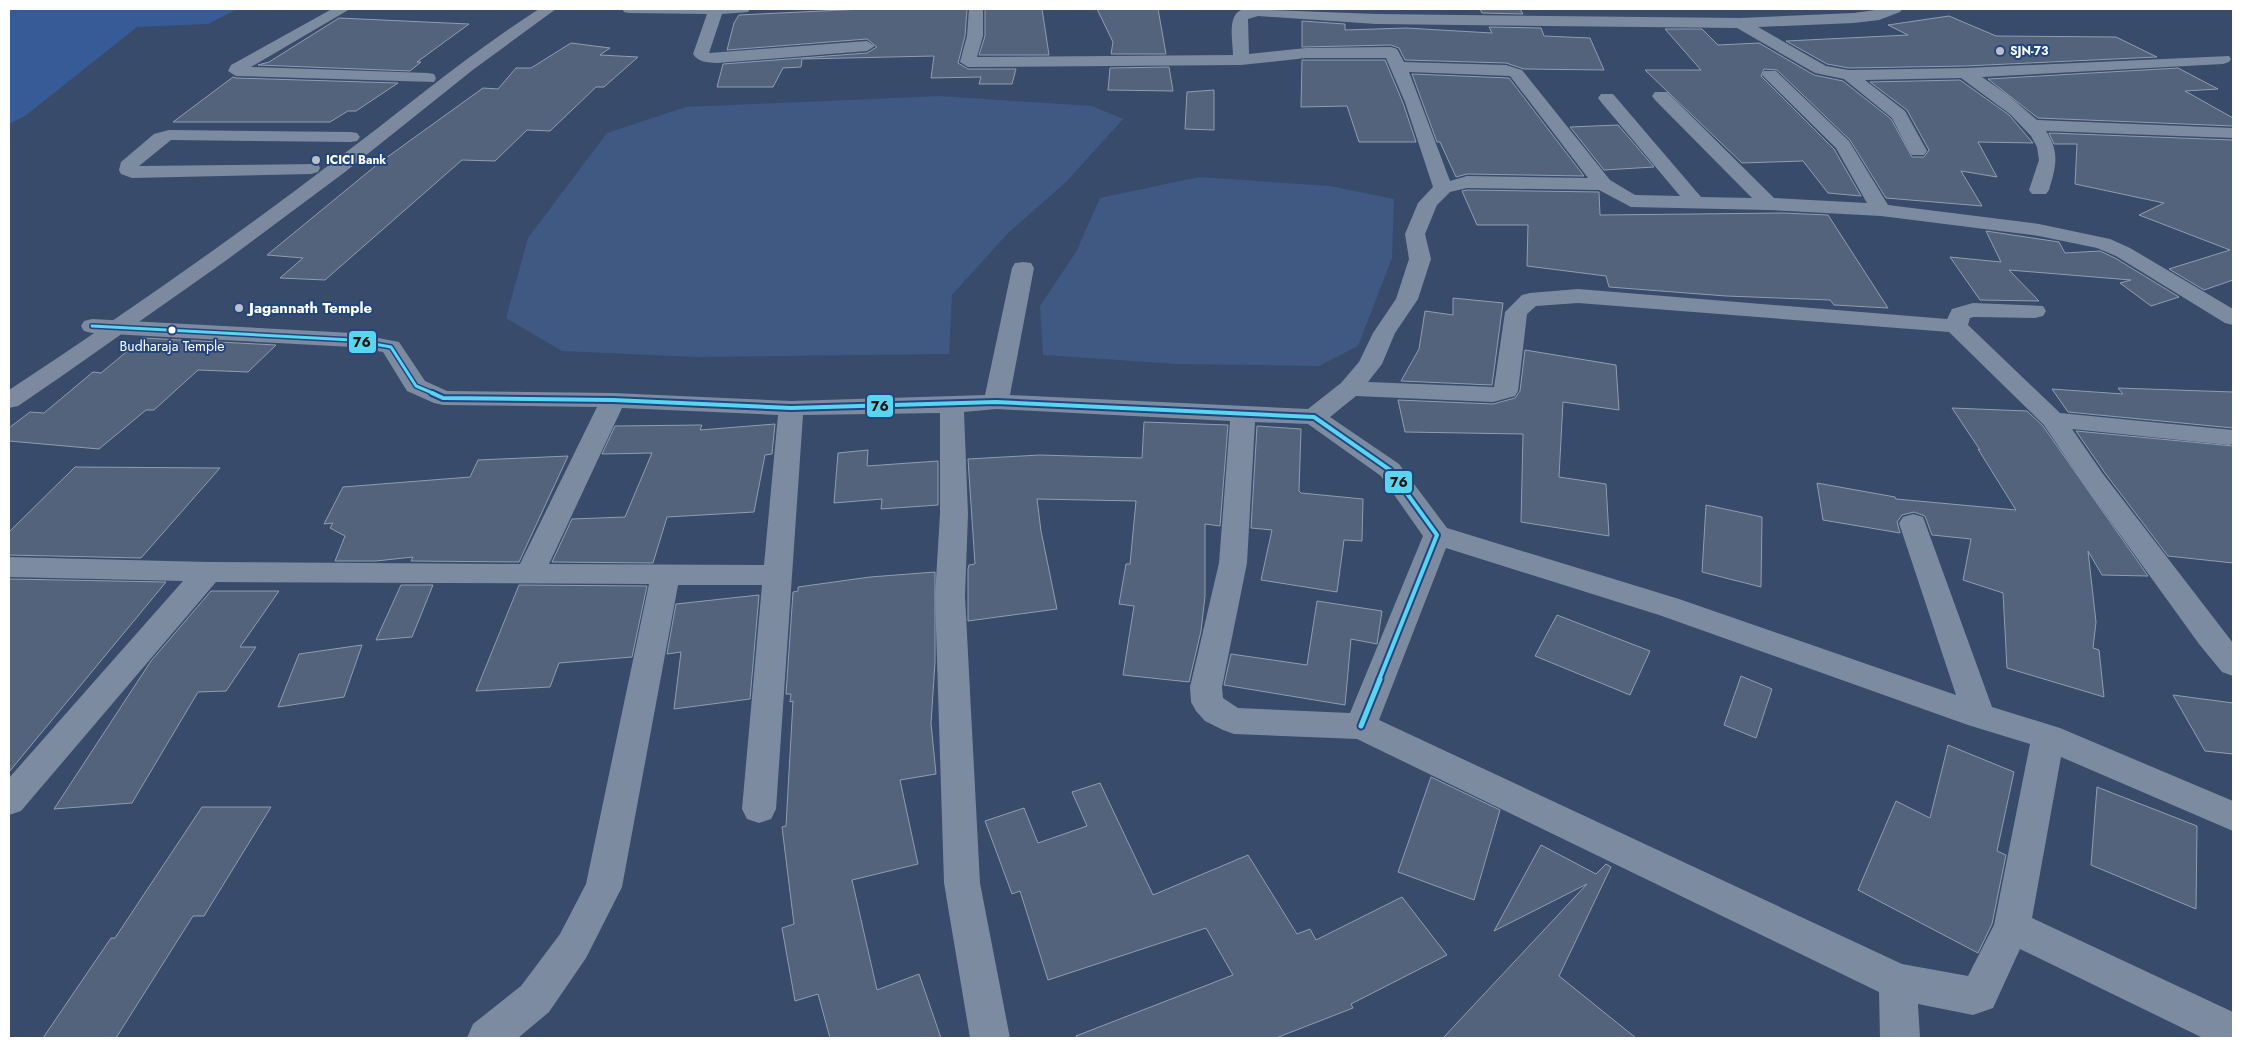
<svg xmlns="http://www.w3.org/2000/svg" width="2242" height="1047" font-family="Jost,sans-serif">
  <style>
    .green { fill: #365b97 }
    .water { fill: #3f5983 }
    .building { fill: #54637c; stroke: #919caf }
    .lines { fill: none; stroke-linecap: round; stroke-linejoin: round }
    .minor { fill: #7d8ba1; fill-rule: evenodd }
    .major { fill: #7c899f; fill-rule: evenodd }
    .bus-1-far2-casing { stroke: #224580; stroke-width: 6 }
    .bus-1-far1-casing { stroke: #224580; stroke-width: 8 }
    .bus-1-casing { stroke: #224580; stroke-width: 9 }
    .bus-1-far2 { stroke: #5ad5f0; stroke-width: 3 }
    .bus-1-far1 { stroke: #5ad5f0; stroke-width: 4 }
    .bus-1 { stroke: #5ad5f0; stroke-width: 5 }
    .poi-dot { fill: #b9c0cb; stroke: #224580; stroke-width: 2 }
    .bus-dot { fill: #fff; stroke: #224580; stroke-width: 2 }
    .labels { text-anchor: middle; dominant-baseline: central; stroke-width: 4; stroke-linejoin: round; paint-order: stroke }
    .far-poi-label { font-size: 12px; font-weight: bold; fill: #fff; stroke: #224580; text-anchor: start }
    .bus-label { font-size: 14px; fill: #fff; stroke: #224580 }
    .poi-label { font-size: 15px; font-weight: bold; fill: #fff; stroke: #224580; text-anchor: start }
    .line-badge { stroke: #224580; stroke-width: 2 }
    .pale-badge-label { font-size: 14px; text-anchor: middle; font-weight: bold; fill: #111 }
  </style>
  <rect width="100%" height="100%" fill="#384b6a"/>
  <path class="green" d="M9,9H237L208,24L137,27L25,116L9,124Z"/>
  <g class="water">
    <path d="M939,96L1092,106L1123,119L1066,182L1008,233L952,295L949,354L694,357L562,351L506,318L528,238L607,133L686,107Z"/>
    <path d="M1199,177L1330,186L1394,199L1392,258L1358,346L1319,366L1177,364L1043,355L1040,306L1076,252L1100,198Z"/>
  </g>
  <g class="building">
    <path d="M863,9H967L965,36L958,63L968,69H1016L1012,84H979L981,77L931,78L934,56L802,59L801,67L783,68L773,87H717L723,64L867,53L877,47L867,39L727,50L734,23L739,15Z"/>
    <path d="M985,9H1042L1049,55H979L985,36Z"/>
    <path d="M1097,9H1158L1166,54H1111L1113,42Z"/>
    <path d="M1480,9H1520L1523,14L1482,13Z"/>
    <path d="M1949,16L1996,36L2116,37L2157,57L1965,66L1849,68L1827,64L1786,41L1908,35L1888,25Z"/>
    <path d="M339,18L469,24L417,62H421L410,71L258,65L269,62Z"/>
    <path d="M1302,21L1345,24V30L1406,28L1492,33L1489,27L1541,28L1544,36L1590,38L1604,70L1524,69L1506,63L1405,60L1399,48L1391,45L1302,47Z"/>
    <path d="M1665,29H1702L1718,45L1759,43L1814,75L1843,81L1891,119L1912,157H1924L1929,150L1907,110L1870,82L1960,80L2009,115L2033,143L1978,142L1997,177L1961,171L1982,206L1886,198L1850,140L1777,70L1764,69L1761,76L1834,149L1861,196L1828,193L1803,161L1742,163L1645,70H1701Z"/>
    <path d="M571,43L610,48L600,55L638,57L604,87H596L550,131L527,130L495,161L462,160L325,280L280,278L303,258L267,255L379,163L483,88L498,89L516,68H531Z"/>
    <path d="M1302,60H1385L1403,103L1416,142H1359L1347,106L1301,107Z"/>
    <path d="M1169,67L1173,91L1108,90L1110,68Z"/>
    <path d="M2178,68L2218,89L2185,91L2233,118V126L2038,118L1988,79Z"/>
    <path d="M1412,74L1509,78L1584,176L1467,174L1456,177L1440,142H1437Z"/>
    <path d="M233,77L236,78L398,83L356,111H348L330,122H173Z"/>
    <path d="M1214,90V130L1185,129L1187,92Z"/>
    <path d="M1618,125L1654,167L1604,170L1570,127Z"/>
    <path d="M2049,133L2233,140V280L2204,290L2169,269L2230,250L2139,215L2164,203L2075,184L2077,144H2054Z"/>
    <path d="M1467,190L1599,192L1600,215L1783,213L1828,215L1888,308L1834,305L1830,300L1726,296L1609,287L1606,276L1527,266L1528,225H1477L1462,191Z"/>
    <path d="M1986,231L2059,242L2065,253L2100,251L2115,258L2179,297L2151,306L2120,283L2131,280L2009,270L2039,301L1980,300L1950,257L2001,262Z"/>
    <path d="M1453,298L1503,303L1492,385L1401,381L1419,349L1425,311L1453,315Z"/>
    <path d="M143,338L276,345L248,372L198,370L154,410H146L99,449L9,441V428L30,412L44,413L93,372L101,373Z"/>
    <path d="M1525,350L1616,365L1619,410L1563,402L1559,477L1606,484L1609,536L1521,522L1523,434L1405,432L1398,400L1493,404L1515,398L1520,391Z"/>
    <path d="M2118,388L2233,392V428L2068,412L2052,389L2123,394Z"/>
    <path d="M1952,408L2027,411L2043,426L2148,576L2102,575L2088,551L2096,622L2093,648L2099,650L2104,697L2007,668L2003,593L1963,580L1971,539L1932,535L1925,516L1914,512L1902,515L1897,522L1900,533L1823,520L1817,483L1895,497L1896,499L2016,510L1978,449L1980,450Z"/>
    <path d="M1144,422L1228,425L1220,526L1205,524V596L1201,631L1189,682L1123,675L1134,606L1119,604L1126,564H1130L1136,501L1037,499L1041,531L1057,609L968,621V569L969,565L975,564L968,459L1040,455L1142,458Z"/>
    <path d="M775,424L772,454L765,455L754,512L667,517L653,563L552,562L572,519L625,517L652,453L602,454L615,426L702,425L700,430Z"/>
    <path d="M1257,426L1301,429L1299,491L1301,493L1363,499L1362,541L1344,540L1337,592L1261,580L1272,530L1251,528Z"/>
    <path d="M2076,431L2233,446V563L2168,556L2105,473Z"/>
    <path d="M868,450L867,466L938,461V505L881,509L882,499L834,503L838,453Z"/>
    <path d="M568,456L519,562L411,561L413,557L376,561H335L345,536L330,528L333,523L324,524L343,487L470,477L478,460Z"/>
    <path d="M75,467L220,468L141,558L9,555V532Z"/>
    <path d="M1706,505L1762,517L1761,587L1702,572Z"/>
    <path d="M935,572V662L931,723L936,774L900,780L918,864L852,880L877,990L919,974L941,1038H830L818,994L795,1001L782,928L794,924L782,827L786,826L793,701L790,702L791,694H786L793,592L798,591V587L870,577Z"/>
    <path d="M9,579L166,582L9,772Z"/>
    <path d="M401,585H433L412,637L376,640Z"/>
    <path d="M519,585L647,586L632,657L559,663L550,687L476,691Z"/>
    <path d="M211,591H279L240,647H256L226,691L198,692L132,803L54,809L151,661Z"/>
    <path d="M759,595L750,699L674,709L681,652L667,654L676,604Z"/>
    <path d="M1317,601L1382,611L1377,644L1351,639L1345,705L1224,685L1231,654L1307,665Z"/>
    <path d="M1557,615L1650,651L1630,695L1535,656Z"/>
    <path d="M362,645L344,697L278,707L299,654Z"/>
    <path d="M1741,676L1772,689L1756,738L1724,725Z"/>
    <path d="M2173,695L2233,703V754L2205,751Z"/>
    <path d="M1948,745L2014,772L1997,851L2006,855L1992,924L1978,953L1858,890L1896,801L1930,818Z"/>
    <path d="M1431,777L1500,810L1474,900L1398,872Z"/>
    <path d="M1100,783L1153,895L1248,855L1297,934L1310,929L1316,940L1402,897L1447,955L1351,1004L1353,1008L1276,1038H1077L1076,1036L1233,975L1206,928L1048,980L1020,891L1012,894L985,821L1024,808L1038,843L1087,826L1072,792Z"/>
    <path d="M2097,787L2197,826L2196,909L2091,865Z"/>
    <path d="M202,807H271L204,916H193L116,1038H43L111,938H115Z"/>
    <path d="M1541,845L1596,874L1606,864L1611,867L1559,976L1636,1038H1443L1587,884L1494,931Z"/>
  </g>
  <g class="lines">
    <g class="minor">
      <path d="M332,9H350L251,67L428,73L434,74L436,78L434,82L236,76L228,71L231,65Z"/>
      <path d="M622,9H750L748,12L722,14L709,53L867,41L875,46L867,51L717,63C707,62 699,63 693,54L707,14L629,13L624,12Z"/>
      <path d="M969,9H983V36L977,57L1233,55C1233,41 1226,13 1244,9L1376,14L1740,18L1854,13L1882,9H1902L1900,12L1879,20L1854,23L1758,27L1826,66L1849,70L1965,68L2229,56L2231,59L2229,62L2223,64L1982,77L2008,95L2037,120L2233,128V138L2046,131C2060,152 2056,167 2049,190L2046,194H2032L2029,190L2039,160L2037,147L2031,136L2010,114L1961,78L1865,80L1905,111L1927,151L1924,155H1912L1909,151L1892,118L1844,79L1815,73L1737,28L1376,24L1258,16L1248,19L1249,54L1306,48L1391,47L1397,49L1404,62L1506,65L1522,70L1610,180L1635,195L1680,196L1601,102L1598,98L1601,94H1613L1701,197L1752,198L1655,100L1652,96L1655,92H1667L1774,198L1867,203L1836,148L1762,75L1764,71H1776L1849,141L1888,205L2039,224L2110,239L2130,248L2233,309V325L2225,323L2116,256L2097,248L2039,236L1881,216L1769,210L1631,207L1599,190L1467,188L1450,192L1437,205L1425,234L1431,259L1418,299L1395,333L1382,364L1368,382L1494,387L1505,312L1522,295L1530,293L1578,289L1947,319L1952,309L1973,303L2043,306L2046,311L2043,316L2035,318L1974,317L1970,318L1968,325L2060,413L2233,430V444L2229,445L2072,429L2103,474L2233,643V676L2222,672L2199,644L2085,486L2044,425L1949,332L1578,303L1536,306L1527,314L1518,391L1515,396L1493,402L1356,396L1330,417L1399,464L1447,528L1679,599L1956,695L1899,523L1903,517L1913,514L1923,517L1992,707L2060,728L2233,801V831L2061,757L2032,918L2233,1012V1038H2203L2020,949L1993,1008L1973,1015L1918,1004L1920,1038H1880L1879,992L1357,739L1234,734L1223,730L1205,721L1196,711L1191,702L1190,687L1219,563L1230,421L996,409L964,412L968,514L965,596L980,883L1010,1038H970L944,883L935,596L940,514V413L803,415L776,809L771,819L759,823L747,819L742,809L762,585H678L622,887L586,958L549,1012L518,1038H467L473,1024L521,986L560,934L586,884L649,584L216,582L21,811L9,815V778L183,581L9,577V557L208,562L520,564L597,407L443,405L434,403L407,391L383,352L352,347L92,333L84,331L81,326L84,321L92,319L352,333L399,342L425,381L447,391L613,393L791,401L985,395L1012,268L1015,263L1023,262L1031,263L1034,268L1010,395L1308,409L1341,383L1359,362L1373,333L1396,299L1409,259L1405,234L1418,203L1433,187L1405,102L1386,58H1306L1241,65L968,67L960,62L967,36ZM1409,72L1510,76L1588,178L1467,176L1450,181ZM622,408L778,415L764,565L549,564ZM1255,422L1308,424L1381,476L1423,536L1350,713L1238,708L1223,698L1222,687L1247,563ZM1446,548L1659,615L1968,725L2030,744L1994,925L1968,976L1902,964L1379,720Z"/>
      <path d="M169,130L351,132L357,133L360,137L357,141L351,142L171,140L139,166L318,164L320,168L318,172L311,174L132,178L121,174L119,170L121,162L154,134Z"/>
    </g>
    <path class="major" d="M539,9H556L474,69L345,172L224,262L59,378L18,406L9,408V390C119,318 228,242 333,162C402,111 467,55 539,9Z"/>
    <defs>
      <path id="bus-1-far2" d="M92,326L352,340L391,347L416,386L435,394"/>
      <path id="bus-1-far1" d="M432,393L443,398L613,400L791,408L996,402L1314,417L1390,470L1437,535L1379,680"/>
      <path id="bus-1" d="M1361,726L1380,679"/>
    </defs>
    <use href="#bus-1-far2" class="bus-1-far2-casing"/>
    <use href="#bus-1-far1" class="bus-1-far1-casing"/>
    <use href="#bus-1" class="bus-1-casing"/>
    <use href="#bus-1-far2" class="bus-1-far2"/>
    <use href="#bus-1-far1" class="bus-1-far1"/>
    <use href="#bus-1" class="bus-1"/>
  </g>
  <g class="poi-dot">
    <circle cx="2000" cy="51" r="5"/>
    <circle cx="316" cy="160" r="5"/>
    <circle cx="239" cy="308" r="5"/>
  </g>
  <circle class="bus-dot" cx="172" cy="330" r="4.5"/>
  <g class="labels">
    <g class="far-poi-label">
      <text x="2010" y="51">SJN-73</text>
      <text x="326" y="160">ICICI Bank</text>
    </g>
    <g class="bus-label">
      <text x="172" y="346">Budharaja Temple</text>
    </g>
    <g class="poi-label">
      <text x="249" y="308">Jagannath Temple</text>
    </g>
  </g>
  <g class="line-badge">
    <rect x="348" y="330" width="29" height="24" rx="5" fill="#5ad5f0"/>
    <rect x="866" y="394" width="28" height="24" rx="5" fill="#5ad5f0"/>
    <rect x="1384" y="470" width="29" height="24" rx="5" fill="#5ad5f0"/>
  </g>
  <g class="pale-badge-label">
    <text x="362" y="347">76</text>
    <text x="880" y="411">76</text>
    <text x="1399" y="487">76</text>
  </g>
  <rect width="2242" height="1047" fill="none" stroke="#ffffff" stroke-width="20"/>
</svg>
